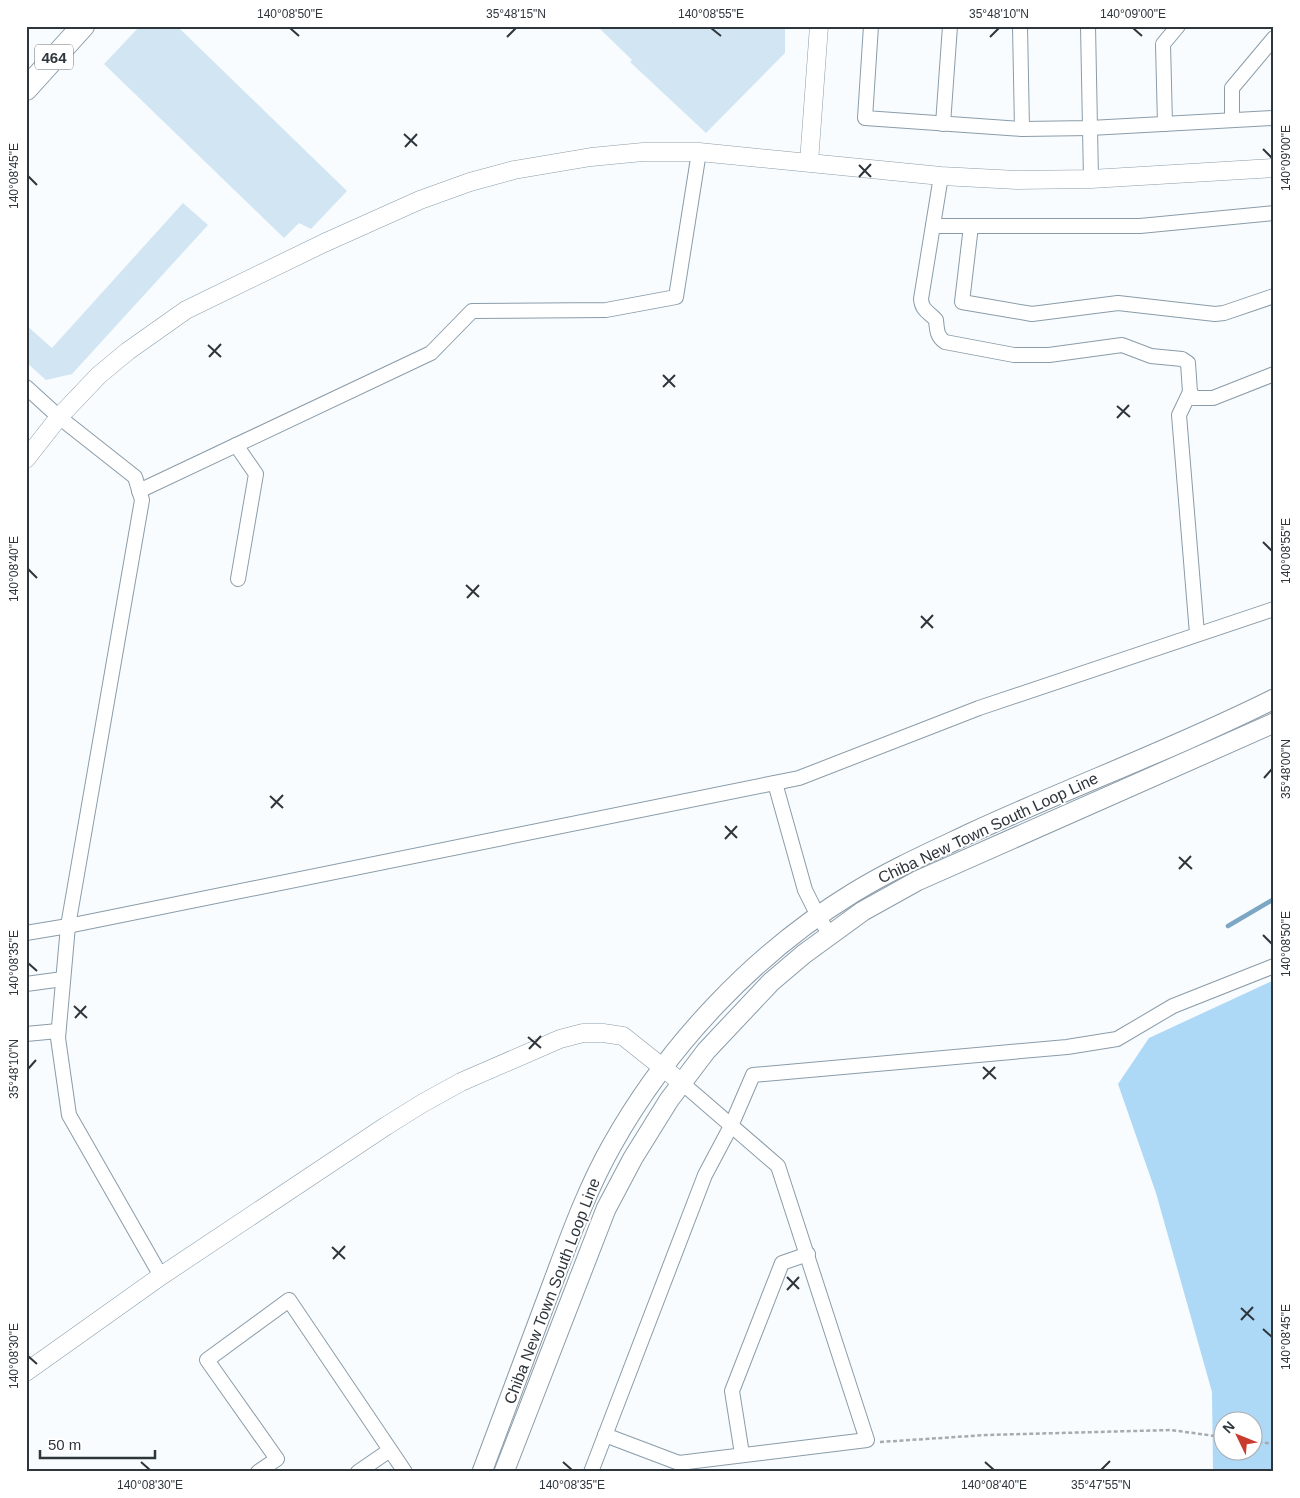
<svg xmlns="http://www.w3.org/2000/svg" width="1300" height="1498" font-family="Helvetica,sans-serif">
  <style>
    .green { fill: #add8f6; fill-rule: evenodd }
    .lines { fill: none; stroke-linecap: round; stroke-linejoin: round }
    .stream { stroke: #7ba6c4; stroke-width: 4.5 }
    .building { fill: #d2e5f3 }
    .minor-casing { stroke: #8a9ca9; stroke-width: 16 }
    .tertiary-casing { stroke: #8a9ca9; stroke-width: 19 }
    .secondary-casing { stroke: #8a9ca9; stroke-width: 21 }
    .trunk-casing { stroke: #8a9ca9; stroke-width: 24 }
    .path { stroke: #a6abaf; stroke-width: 2.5; stroke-dasharray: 4 2.5; stroke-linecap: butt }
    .minor { stroke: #fff; stroke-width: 14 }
    .tertiary { stroke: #fff; stroke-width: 18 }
    .secondary { stroke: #fff; stroke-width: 19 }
    .trunk { stroke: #fff; stroke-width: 22 }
    .ticks { fill: none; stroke: #2e353b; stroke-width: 2 }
    .labels { text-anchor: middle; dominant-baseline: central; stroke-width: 4; stroke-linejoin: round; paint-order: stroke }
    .shield { fill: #fff; stroke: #6d7276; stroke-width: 1 }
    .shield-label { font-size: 15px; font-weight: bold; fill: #2e353b }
    .street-label { font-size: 16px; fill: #2e353b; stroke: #fff }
    .neatline { fill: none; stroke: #2e353b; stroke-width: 2 }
    .ticks-label { font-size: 12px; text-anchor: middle; fill: #2e353b }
  </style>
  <rect width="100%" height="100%" fill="#f8fcff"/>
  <path class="green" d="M1274,980V1472H1213L1212,1392L1156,1193L1118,1084L1149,1038ZM1222,1420H1252V1450H1222Z"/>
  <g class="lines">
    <path class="stream" d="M1228,926L1274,899"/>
  </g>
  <g class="building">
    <path d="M140,26H177L347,191L311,229L299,223L284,238L104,64Z"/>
    <path d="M597,26H785V53L706,133L630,62L632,60Z"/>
    <path d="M183,203L208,225L72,374L46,380L26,362V325L52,348Z"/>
  </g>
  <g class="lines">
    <defs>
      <g id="minor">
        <path d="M871,26L865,118L1022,129L1090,128L1274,118"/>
        <path d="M1020,26L1022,129"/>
        <path d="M1088,26L1091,179"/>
        <path d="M1232,120V88L1274,38"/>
        <path d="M943,124L950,26"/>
        <path d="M1165,124L1163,44L1178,26"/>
        <path d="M941,176L921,299C922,311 929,312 936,320C937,330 937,337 945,342L1014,355H1049L1122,345L1151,356L1182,359L1188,363L1190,392L1194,398H1213L1274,374"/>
        <path d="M933,226H1140L1274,213"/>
        <path d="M971,226L962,302L1032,314L1118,303L1215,314L1224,313L1274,296"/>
        <path d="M26,387L59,417L135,477L142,500L68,926L58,1038L69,1115L161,1276"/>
        <path d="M1190,392L1179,415L1197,634"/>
        <path d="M236,445L256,474L238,579"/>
        <path d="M139,491L431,353L472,311L606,310L676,297L699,152"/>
        <path d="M775,783L805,890L818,916L830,935"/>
        <path d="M26,933L68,926L799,778L979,708L1274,609"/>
        <path d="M26,984L63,979"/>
        <path d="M26,1034L58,1031"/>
        <path d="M605,1435L679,1463L867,1440L778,1166L682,1083"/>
        <path d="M742,1454L732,1391L782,1263L808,1254"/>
        <path d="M258,1472L277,1459L207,1360L289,1300L405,1472"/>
        <path d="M358,1472L390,1450"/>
        <path d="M591,1472L705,1175L731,1126L753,1075L1067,1047L1117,1039L1173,1006L1274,966"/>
      </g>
      <g id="tertiary">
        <path d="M809,162L819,26"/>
        <path d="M26,459L59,417L99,375L128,351L186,310L324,243L420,200L470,182L514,170L591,157L643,152H699L941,176L1017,180L1091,179L1274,168"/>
        <path d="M26,1372L161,1276L386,1126L423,1103L461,1082L560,1039L583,1033H603L623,1036L682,1083"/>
      </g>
      <g id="secondary">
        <path d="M482,1472C505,1410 529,1347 552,1285C570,1237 587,1189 612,1145C668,1045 755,953 853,893C892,869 933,851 973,832C1073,786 1176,748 1274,699"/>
        <path d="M504,1472L606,1209L633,1158L669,1100L706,1051L771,982L804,954L863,911L917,881L1274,723"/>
      </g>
      <path id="trunk" d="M26,89L83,26"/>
    </defs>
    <use href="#minor" class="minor-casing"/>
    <use href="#tertiary" class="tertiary-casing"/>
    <use href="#secondary" class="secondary-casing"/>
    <use href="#trunk" class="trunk-casing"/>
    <g class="path">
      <path d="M1252,1441L1274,1444"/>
      <path d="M880,1442L986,1435L1171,1430L1222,1437"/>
    </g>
    <use href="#minor" class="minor"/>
    <use href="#tertiary" class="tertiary"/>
    <use href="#secondary" class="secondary"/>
    <use href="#trunk" class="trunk"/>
  </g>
  <path class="ticks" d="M290,28L299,36M711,28L721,36M1133,28L1142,36M507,37L516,28M990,37L999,28M404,134L417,146M405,147L417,134M1263,149L1272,158M859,165L871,177M28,176L37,185M859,177L871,164M208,345L221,357M209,357L221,344M663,375L675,387M663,387L675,375M1117,406L1130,417M1117,418L1129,405M1263,542L1272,551M28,569L37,578M466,585L479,597M467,598L479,585M921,616L933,628M921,628L933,615M1264,778L1272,769M270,796L283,808M271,808L283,795M725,826L737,838M725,839L737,826M1179,857L1192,869M1179,869L1191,856M1263,935L1272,944M28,963L37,971M74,1006L87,1018M75,1018L86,1006M528,1037L541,1048M529,1049L541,1036M983,1067L996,1079M28,1069L36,1060M983,1079L995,1067M332,1247L345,1259M333,1259L345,1246M787,1277L799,1289M787,1290L799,1277M1241,1308L1254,1320M1241,1320L1253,1307M1263,1329L1272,1337M28,1356L37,1364M141,1462L150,1470M563,1462L572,1470M985,1462L994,1470M1101,1470L1110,1461"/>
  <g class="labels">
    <rect class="shield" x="35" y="44.5" width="38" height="25" rx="4"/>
    <g class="shield-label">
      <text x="54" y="57">464</text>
    </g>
    <g class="street-label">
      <text transform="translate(988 828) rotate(-25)">Chiba New Town South Loop Line</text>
      <text transform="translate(552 1291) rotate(-69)">Chiba New Town South Loop Line</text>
    </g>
  </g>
  <rect width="1300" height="1498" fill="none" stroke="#ffffff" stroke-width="55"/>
  <g transform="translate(1238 1436) rotate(313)"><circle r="24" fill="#ffffff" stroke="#abaeb1"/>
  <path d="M0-4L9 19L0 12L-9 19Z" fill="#c83b2d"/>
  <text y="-8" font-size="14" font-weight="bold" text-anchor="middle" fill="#2e353b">N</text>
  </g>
  <path d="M40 1450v8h115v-8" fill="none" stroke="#2e353b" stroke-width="2.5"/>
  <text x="48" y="1450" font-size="15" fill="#2e353b" stroke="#ffffff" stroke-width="4" paint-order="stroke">50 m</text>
  <rect x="28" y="28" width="1244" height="1442" class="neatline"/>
  <g class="ticks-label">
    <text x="290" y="18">140°08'50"E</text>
    <text x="516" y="18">35°48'15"N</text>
    <text x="711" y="18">140°08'55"E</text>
    <text x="999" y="18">35°48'10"N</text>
    <text x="1133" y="18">140°09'00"E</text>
    <text transform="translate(1286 158) rotate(-90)" y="4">140°09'00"E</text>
    <text transform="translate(14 176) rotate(-90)" y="4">140°08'45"E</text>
    <text transform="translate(1286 551) rotate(-90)" y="4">140°08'55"E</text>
    <text transform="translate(14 569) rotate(-90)" y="4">140°08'40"E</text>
    <text transform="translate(1286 769) rotate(-90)" y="4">35°48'00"N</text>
    <text transform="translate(1286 944) rotate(-90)" y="4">140°08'50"E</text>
    <text transform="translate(14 963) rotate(-90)" y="4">140°08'35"E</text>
    <text transform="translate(14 1069) rotate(-90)" y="4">35°48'10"N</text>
    <text transform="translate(1286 1337) rotate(-90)" y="4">140°08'45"E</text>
    <text transform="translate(14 1356) rotate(-90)" y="4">140°08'30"E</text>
    <text x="150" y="1489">140°08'30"E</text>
    <text x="572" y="1489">140°08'35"E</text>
    <text x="994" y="1489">140°08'40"E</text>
    <text x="1101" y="1489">35°47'55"N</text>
  </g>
</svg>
